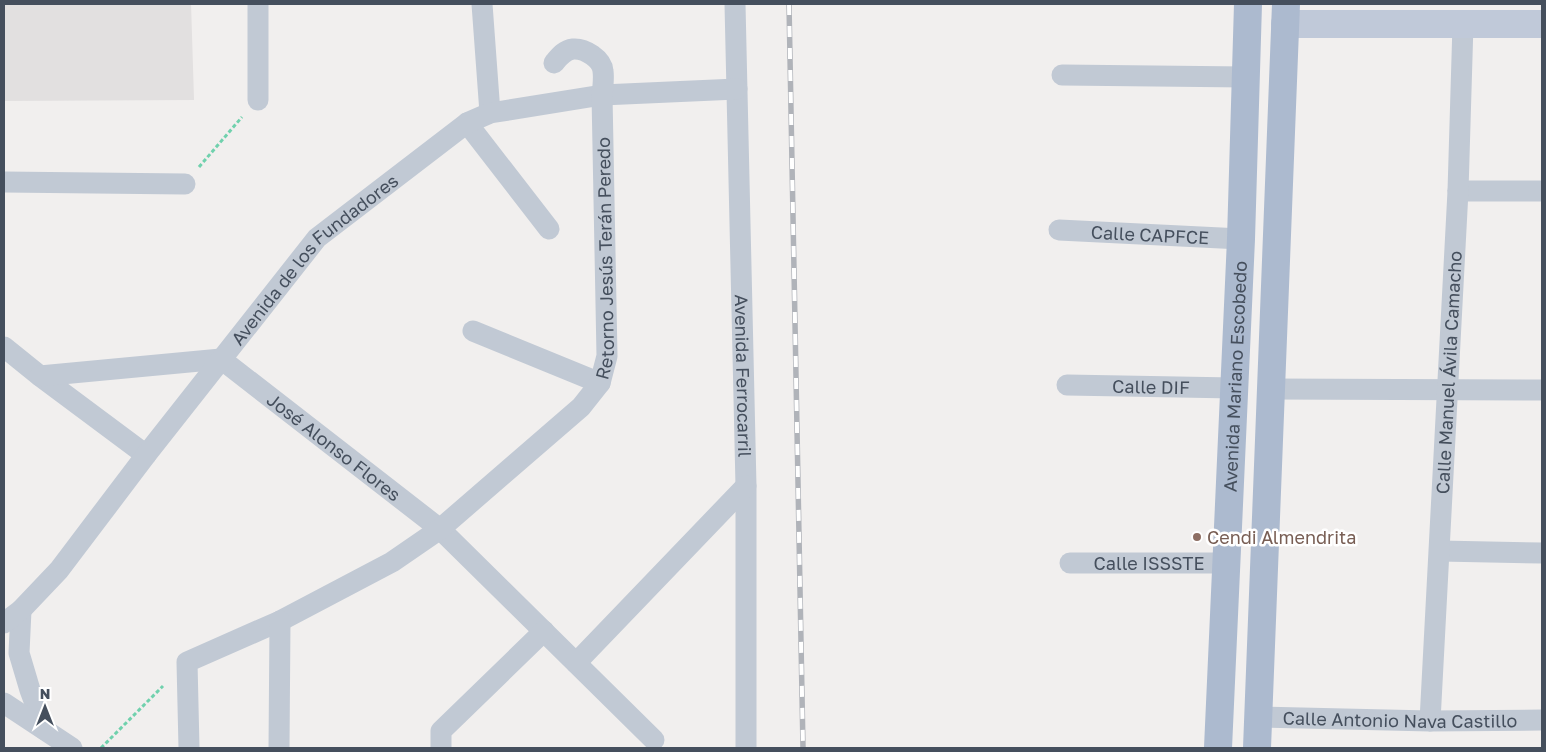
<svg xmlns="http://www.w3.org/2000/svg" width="1546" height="752" font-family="'Golos Text',sans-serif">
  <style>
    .education { fill: #e2e0e0 }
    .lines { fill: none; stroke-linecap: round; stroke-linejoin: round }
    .path { stroke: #70d1ad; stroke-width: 3; stroke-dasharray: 4 2.5; stroke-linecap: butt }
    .street { stroke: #c1c9d4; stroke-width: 21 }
    .secondary { stroke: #c0c9d9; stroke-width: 28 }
    .primary { stroke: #acbacf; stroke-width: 28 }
    .rail-casing { stroke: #b0b3b9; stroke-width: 5.5 }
    .rail { stroke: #fff; stroke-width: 4; stroke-dasharray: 11; stroke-linecap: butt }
    .education-dot { fill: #8d6e63; stroke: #fff; stroke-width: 2 }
    .labels { text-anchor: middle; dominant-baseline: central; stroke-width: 5; stroke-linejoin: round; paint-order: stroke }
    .street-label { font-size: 18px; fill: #454f5d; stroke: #fff }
    .education-label { font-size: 18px; fill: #785e54; stroke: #fff; text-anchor: start }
  </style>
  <rect width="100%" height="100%" fill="#f1efee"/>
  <path class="education" d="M4,4H191L194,100L4,101Z"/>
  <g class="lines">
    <g class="path">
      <path d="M199,167L242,117"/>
      <path d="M101,748L163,686"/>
    </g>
    <g class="street">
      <path d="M482,4L490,113"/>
      <path id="s1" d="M735,4L746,486V748"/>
      <path d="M1062,75L1246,77"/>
      <path d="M258,100V4"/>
      <path d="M467,123L549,229"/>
      <path d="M4,182L185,184"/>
      <path d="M1458,191H1542"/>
      <path id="s2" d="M1059,230L1241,239"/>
      <path d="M473,331L600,383"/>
      <path d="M4,347L40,376L146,455"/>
      <path id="s3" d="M40,376L221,359L440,529L654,740"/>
      <path id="s4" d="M1067,385L1234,388"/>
      <path d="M1270,389L1542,390"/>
      <path d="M1440,551L1542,553"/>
      <path id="s5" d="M1070,563H1226"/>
      <path d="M21,610L19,653L30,690L45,730"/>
      <path id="s6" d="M4,623L21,610L59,570L146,455L317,238L467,123L490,113L602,95L737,89"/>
      <path d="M576,663L746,486"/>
      <path d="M4,703L72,748"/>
      <path id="s7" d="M1258,717L1430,721L1542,720"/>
      <path id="s8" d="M1430,721L1458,191L1463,24"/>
      <path id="s9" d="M189,748L187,662L280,621L392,562L440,529L581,407L600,383L607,356L602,95C603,87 604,78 603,71C602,59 585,48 573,49C564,50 559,57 554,63"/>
      <path d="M279,748L280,621"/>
      <path d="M441,748V731L544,631"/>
    </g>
    <path class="secondary" d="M1285,24H1542"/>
    <g class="primary">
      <path id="s10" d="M1218,748L1241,239L1248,4"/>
      <path d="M1257,748L1286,4"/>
    </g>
    <defs>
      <path id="rail" d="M789,4L803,748"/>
    </defs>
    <use href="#rail" class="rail-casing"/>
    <use href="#rail" class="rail"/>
  </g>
  <circle class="education-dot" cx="1197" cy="537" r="5"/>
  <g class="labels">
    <g class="street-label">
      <text stroke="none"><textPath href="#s2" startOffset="91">Calle CAPFCE</textPath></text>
      <text stroke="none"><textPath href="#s9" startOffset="715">Retorno Jesús Terán Peredo</textPath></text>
      <text stroke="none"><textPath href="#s6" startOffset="480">Avenida de los Fundadores</textPath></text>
      <text stroke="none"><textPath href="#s8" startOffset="349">Calle Manuel Ávila Camacho</textPath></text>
      <text stroke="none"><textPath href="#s1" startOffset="372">Avenida Ferrocarril</textPath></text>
      <text stroke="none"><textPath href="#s10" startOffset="372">Avenida Mariano Escobedo</textPath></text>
      <text stroke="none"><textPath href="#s4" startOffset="84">Calle DIF</textPath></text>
      <text stroke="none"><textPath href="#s3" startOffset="325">José Alonso Flores</textPath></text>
      <text stroke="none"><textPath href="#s5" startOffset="79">Calle ISSSTE</textPath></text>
      <text stroke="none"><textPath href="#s7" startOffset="142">Calle Antonio Nava Castillo</textPath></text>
    </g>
    <g class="education-label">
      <text x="1207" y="537">Cendi Almendrita</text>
    </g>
  </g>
  <rect width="1546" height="752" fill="none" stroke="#454f5d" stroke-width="10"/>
  <g transform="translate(45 707)" stroke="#ffffff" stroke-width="4" paint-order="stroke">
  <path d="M0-4L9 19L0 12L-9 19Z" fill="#454f5d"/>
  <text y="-8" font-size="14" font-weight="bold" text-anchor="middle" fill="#454f5d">N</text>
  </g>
</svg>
